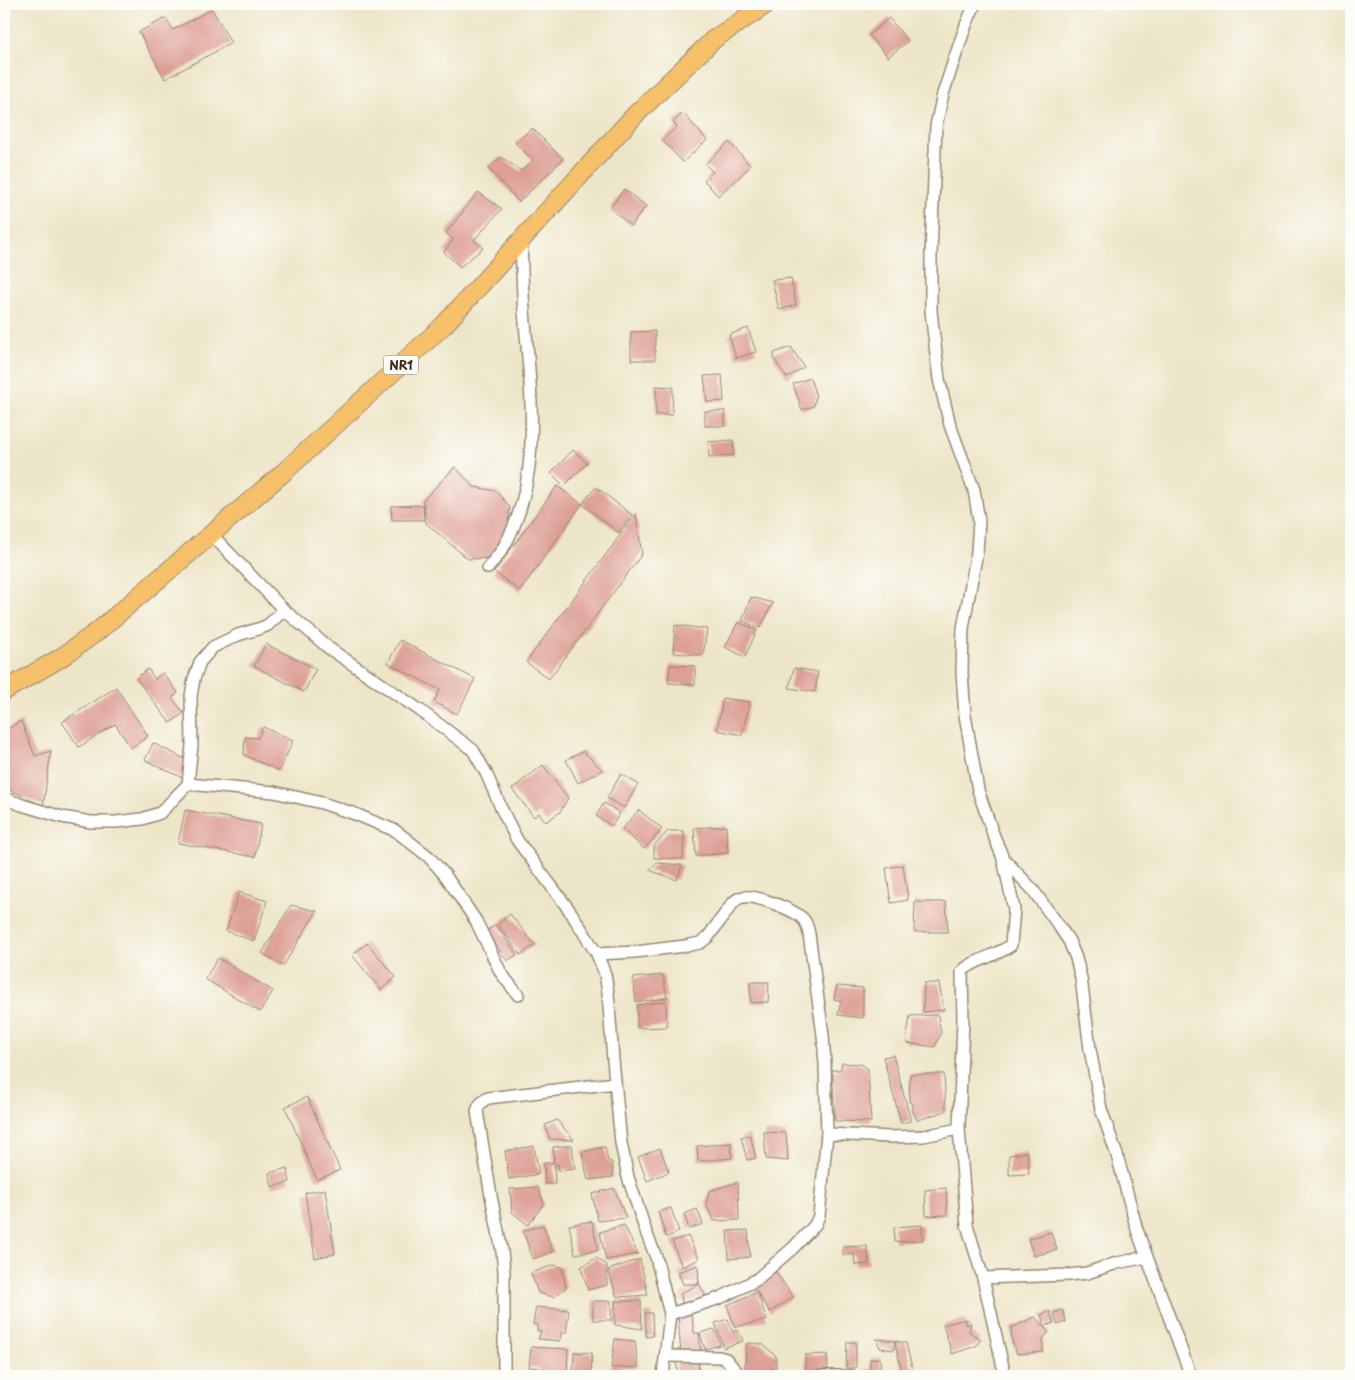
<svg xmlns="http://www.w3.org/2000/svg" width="1355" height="1380" font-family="'Playpen Sans',sans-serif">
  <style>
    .building { fill: #dd9f96 }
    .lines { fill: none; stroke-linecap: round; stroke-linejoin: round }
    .minor-casing { stroke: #948872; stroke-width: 14 }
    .trunk-casing { stroke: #948872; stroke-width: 20 }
    .minor { stroke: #fff; stroke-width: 11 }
    .trunk { stroke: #f6c06b; stroke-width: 18 }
    .labels { text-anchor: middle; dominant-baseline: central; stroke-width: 4; stroke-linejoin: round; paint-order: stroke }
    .shield { fill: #fdfcf7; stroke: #75695f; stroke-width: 1 }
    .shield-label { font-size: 12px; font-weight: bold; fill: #3b2a1e }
  </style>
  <rect width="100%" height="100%" fill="#fdfcf7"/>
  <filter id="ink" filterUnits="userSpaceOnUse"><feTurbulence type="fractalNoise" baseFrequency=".02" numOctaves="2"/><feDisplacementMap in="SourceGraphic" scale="10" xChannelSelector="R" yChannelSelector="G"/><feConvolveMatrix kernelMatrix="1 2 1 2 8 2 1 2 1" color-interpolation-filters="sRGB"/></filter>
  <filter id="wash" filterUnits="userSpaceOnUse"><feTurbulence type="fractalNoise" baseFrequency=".0096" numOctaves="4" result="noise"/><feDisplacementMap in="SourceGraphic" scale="20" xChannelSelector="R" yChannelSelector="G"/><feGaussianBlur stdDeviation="1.12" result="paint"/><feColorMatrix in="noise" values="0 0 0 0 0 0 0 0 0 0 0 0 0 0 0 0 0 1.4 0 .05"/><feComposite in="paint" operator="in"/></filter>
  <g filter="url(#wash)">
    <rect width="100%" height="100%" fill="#ede5c7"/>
    <g id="blocks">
      <g class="building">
        <path d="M212,9L231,43L165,79L139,32L166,18L173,30Z"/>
        <path d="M889,18L908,41L888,57L869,35Z"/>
        <path d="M683,113L707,140L683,162L662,140L677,127L673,122Z"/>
        <path d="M532,128L563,159L519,202L488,168L501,157L521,171L533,160L515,143Z"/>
        <path d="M729,142L751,166L718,196L704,180L713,172L705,164Z"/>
        <path d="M624,189L646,206L631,226L610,208Z"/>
        <path d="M478,192L502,209L474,240L483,248L460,267L444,252L453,240L446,233Z"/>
        <path d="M791,278L796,305L779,310L772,280Z"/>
        <path d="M748,328L756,352L736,358L729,335Z"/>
        <path d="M655,331V360H631V332Z"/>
        <path d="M791,347L804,367L787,378L774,359V353Z"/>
        <path d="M722,375L724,401L707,402L704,376Z"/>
        <path d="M810,378L816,396L814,406L802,410L793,384Z"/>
        <path d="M656,386L673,387L672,415H656Z"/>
        <rect x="705" y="411" width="20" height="15"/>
        <path d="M733,440L734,455L709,457L708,442Z"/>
        <path d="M573,450L587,463L564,486L551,473Z"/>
        <path d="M455,467L474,487L496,491L510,507L507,531L491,558L468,559L426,523L423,500Z"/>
        <path d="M557,486L582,504L520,591L494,572Z"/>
        <path d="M596,487L632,515L619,533L582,504Z"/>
        <path d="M423,505L424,520H392L391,506Z"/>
        <path d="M636,514L642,554L549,679L526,662Z"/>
        <path d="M751,597L773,603L760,628L742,621Z"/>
        <path d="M738,622L757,630L745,657L725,647Z"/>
        <path d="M675,625L707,629L703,655L673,653Z"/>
        <path d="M400,640L475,679L457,714L434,702L440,690L388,663Z"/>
        <path d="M266,644L316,669L304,692L254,666Z"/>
        <path d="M670,665L695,666V685L668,683Z"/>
        <path d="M794,668L818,672L815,692L789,688Z"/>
        <path d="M148,669L155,679L163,673L178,693L172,698L184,713L170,723L136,678Z"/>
        <path d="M116,687L148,736L131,748L115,724L79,747L62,722Z"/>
        <path d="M723,698L750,702L742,735L717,730Z"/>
        <path d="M21,721L35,756L51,751L43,806L4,787V731Z"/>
        <path d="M263,727L293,741L279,771L244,755L245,737L258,738Z"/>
        <path d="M153,743L185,759L183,778L145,760Z"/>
        <path d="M583,751L602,770L578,783L566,760Z"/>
        <path d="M543,765L568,798L560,812L546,822L539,813L534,817L512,789Z"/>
        <path d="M621,774L638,784L624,808L607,798Z"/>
        <path d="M604,803L620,813L612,826L596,816Z"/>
        <path d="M185,810L261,824L255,857L178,843Z"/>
        <path d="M639,810L662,829L644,849L622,829Z"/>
        <path d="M726,826L728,853L696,856L694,828Z"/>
        <path d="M668,831H684L683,859L654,858V846Z"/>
        <path d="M657,863L682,865L677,880L649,870Z"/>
        <path d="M903,865L908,900L891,903L886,868Z"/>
        <path d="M239,892L267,901L254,941L226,931Z"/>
        <path d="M915,902H946L948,932H914Z"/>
        <path d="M291,905L317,911L283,966L262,953Z"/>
        <path d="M510,914L535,945L520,955L498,924Z"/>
        <path d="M496,925L517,955L507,961L486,931Z"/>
        <path d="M367,943L396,977L381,990L352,955Z"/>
        <path d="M218,958L273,991L260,1012L205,979Z"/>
        <path d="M663,975L667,998L636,1002L633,978Z"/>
        <path d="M750,982H769L768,1002L751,1003Z"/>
        <path d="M924,983H939L944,1010L923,1012Z"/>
        <path d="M837,986L863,988V1018L838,1015L841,1001L834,999Z"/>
        <path d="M666,1001L667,1027L637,1028V1005Z"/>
        <path d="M938,1015L941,1033L935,1047L906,1043L910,1016Z"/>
        <path d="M893,1055L911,1121L901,1123L883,1057Z"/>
        <path d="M842,1063L861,1064L868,1069L871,1122L835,1121L832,1070H840Z"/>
        <path d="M910,1074H944L946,1111L917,1120L912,1110L913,1104L909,1102Z"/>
        <path d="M307,1097L340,1170L317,1180L285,1107Z"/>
        <path d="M557,1120L574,1140L550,1139L545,1125Z"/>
        <path d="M764,1132L786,1133L788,1161L766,1159Z"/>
        <path d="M750,1135L756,1158L747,1160L741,1137Z"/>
        <path d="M731,1143L732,1158L698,1161L697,1146Z"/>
        <path d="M572,1145L575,1169L559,1171L558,1164L554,1165L555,1184H545L544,1163H554L553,1147Z"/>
        <path d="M534,1146L539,1174L509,1179L505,1151Z"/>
        <path d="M605,1147L608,1161L612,1162L613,1177L588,1180L582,1152Z"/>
        <path d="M660,1148L669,1172L647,1181L638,1157Z"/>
        <path d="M1027,1152L1029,1174L1009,1175V1155Z"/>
        <path d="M287,1168L290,1182L272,1187L269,1173Z"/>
        <path d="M738,1182L739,1220L714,1221L706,1204L709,1191Z"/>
        <path d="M538,1187L544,1204L528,1225L512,1212L510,1189Z"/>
        <path d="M614,1188L626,1218L598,1221L592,1194Z"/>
        <path d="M946,1188L947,1215L926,1216L925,1190Z"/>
        <path d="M325,1189L335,1254L315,1258L305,1193Z"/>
        <path d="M671,1208L679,1232L666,1237L658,1212Z"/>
        <path d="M697,1209L703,1224L689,1229L684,1214Z"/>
        <path d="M592,1221L598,1250L575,1254L569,1225Z"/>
        <path d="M543,1225L553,1252L533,1259L523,1231Z"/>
        <path d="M624,1225L638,1254L606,1260L600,1232Z"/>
        <path d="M922,1225L923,1240L895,1242L894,1227Z"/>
        <path d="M748,1230L750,1257L729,1259L727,1231Z"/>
        <path d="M1051,1232L1057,1250L1034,1256L1028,1239Z"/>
        <path d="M688,1236L699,1259L682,1267L672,1241Z"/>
        <path d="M867,1246L869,1264L855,1265L854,1254L843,1255V1247Z"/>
        <path d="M596,1258L607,1265V1285L588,1290L581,1267Z"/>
        <path d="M640,1259L648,1295L617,1297L608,1270Z"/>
        <path d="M554,1265L562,1267L566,1288L553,1297L538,1293L531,1273Z"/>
        <path d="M698,1265L699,1284H683L678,1272Z"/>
        <path d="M776,1272L793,1297L770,1312L753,1286Z"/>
        <path d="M699,1284L707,1298L682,1303L681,1293Z"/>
        <path d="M757,1292L767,1320L735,1327L727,1305Z"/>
        <rect x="593" y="1301" width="18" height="19"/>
        <path d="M615,1301H641L642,1329L615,1325Z"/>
        <path d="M536,1307L569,1310L566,1333L563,1331L560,1341L538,1339L541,1331H537V1325L533,1324Z"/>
        <path d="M1063,1310L1066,1322L1057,1325L1054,1313Z"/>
        <path d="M1050,1311L1054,1323L1045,1326L1041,1315Z"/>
        <path d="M645,1313H652L653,1336L646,1337Z"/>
        <path d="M690,1313L692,1318L694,1333H699L701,1353L681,1355L678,1314Z"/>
        <path d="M1035,1317L1049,1332L1043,1339V1352L1017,1354L1012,1341L1011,1328Z"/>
        <path d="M728,1319L732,1331H739L743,1341L724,1348L715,1323Z"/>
        <path d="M966,1319V1325L971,1323L969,1332L981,1339L976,1346L952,1354L943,1325Z"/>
        <path d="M714,1329L717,1334L720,1345L705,1349L700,1333Z"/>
        <path d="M615,1339L635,1341L638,1367L611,1368Z"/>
        <path d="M876,1339L895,1341L894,1350L880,1348Z"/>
        <path d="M895,1341L906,1343L914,1376H903Z"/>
        <path d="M847,1342H856V1368H846Z"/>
        <path d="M747,1343L762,1344L776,1356V1368L752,1375L744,1372Z"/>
        <path d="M531,1347L568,1349L567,1376H538L539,1368L529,1367Z"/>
        <path d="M574,1352L592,1353L591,1376H573Z"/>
        <path d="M827,1354L828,1369L806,1371L805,1355Z"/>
        <path d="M880,1358L881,1376H864V1370H870V1359Z"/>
        <path d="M698,1360L699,1372L678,1374L676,1362Z"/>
      </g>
    </g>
  </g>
  <g filter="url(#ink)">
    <use href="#blocks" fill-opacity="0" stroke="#948872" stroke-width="1"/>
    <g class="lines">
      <defs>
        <g id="minor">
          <path d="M975,4L966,25L957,51L943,94L936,126L931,255V311L939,379L950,425L974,490L979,521L977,552L963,628L962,673L965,715L978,790L992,831L1003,858L1033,890L1059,926L1069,941L1076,958L1081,978L1090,1049L1101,1109L1117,1155L1137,1230L1191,1376"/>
          <path d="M212,535L284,610L330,649L421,711L473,750L486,773L502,810L517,840L570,911L597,954L605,974L608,992L613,1060L621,1143L628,1177L646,1232L656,1257L670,1314L663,1376"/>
          <path d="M488,568C492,562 498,556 502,550C545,478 530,389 524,310C522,287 522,264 521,241"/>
          <path d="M188,784L274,792L322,803L355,814L396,831L429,857L445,875L476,921L501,973L518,995"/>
          <path d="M4,798L22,805L62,817L91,822H116L142,819L160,813L188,784L192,745L191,696L194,679L200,662L213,647L238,635L261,628L268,625L284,610"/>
          <path d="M1003,859L1014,909L1011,945C999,955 968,962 962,972L963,1020L959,1129L967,1225L983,1278L1005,1376"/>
          <path d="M597,954L635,952L685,946L700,943L708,937L733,903C736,900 739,897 744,897C756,895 795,910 803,919C807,923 808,929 809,934L823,1035L825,1064L827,1134L819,1216L815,1225L793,1248L756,1280L720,1298L670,1314"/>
          <path d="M827,1134L890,1137L923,1136L959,1129"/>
          <path d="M983,1278L1069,1275L1087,1273L1117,1263L1147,1257"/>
          <path d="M666,1356L719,1357L726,1359L740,1376"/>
          <path d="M504,1376V1271L502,1251L491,1196L477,1111C479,1104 482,1101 488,1098L615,1083"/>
          <path d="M823,1376H851"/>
        </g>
        <path id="trunk" d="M4,691L62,657L98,631L284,472L443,326L635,115L714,39L767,4"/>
      </defs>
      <use href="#minor" class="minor-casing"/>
      <use href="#trunk" class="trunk-casing"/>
      <use href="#minor" class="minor"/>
      <use href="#trunk" class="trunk"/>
    </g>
  </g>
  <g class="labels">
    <rect class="shield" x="383.5" y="355.5" width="35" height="19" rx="4"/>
    <g class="shield-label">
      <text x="401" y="365">NR1</text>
    </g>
  </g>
  <rect width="1355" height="1380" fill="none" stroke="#fdfcf7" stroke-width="20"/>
</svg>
